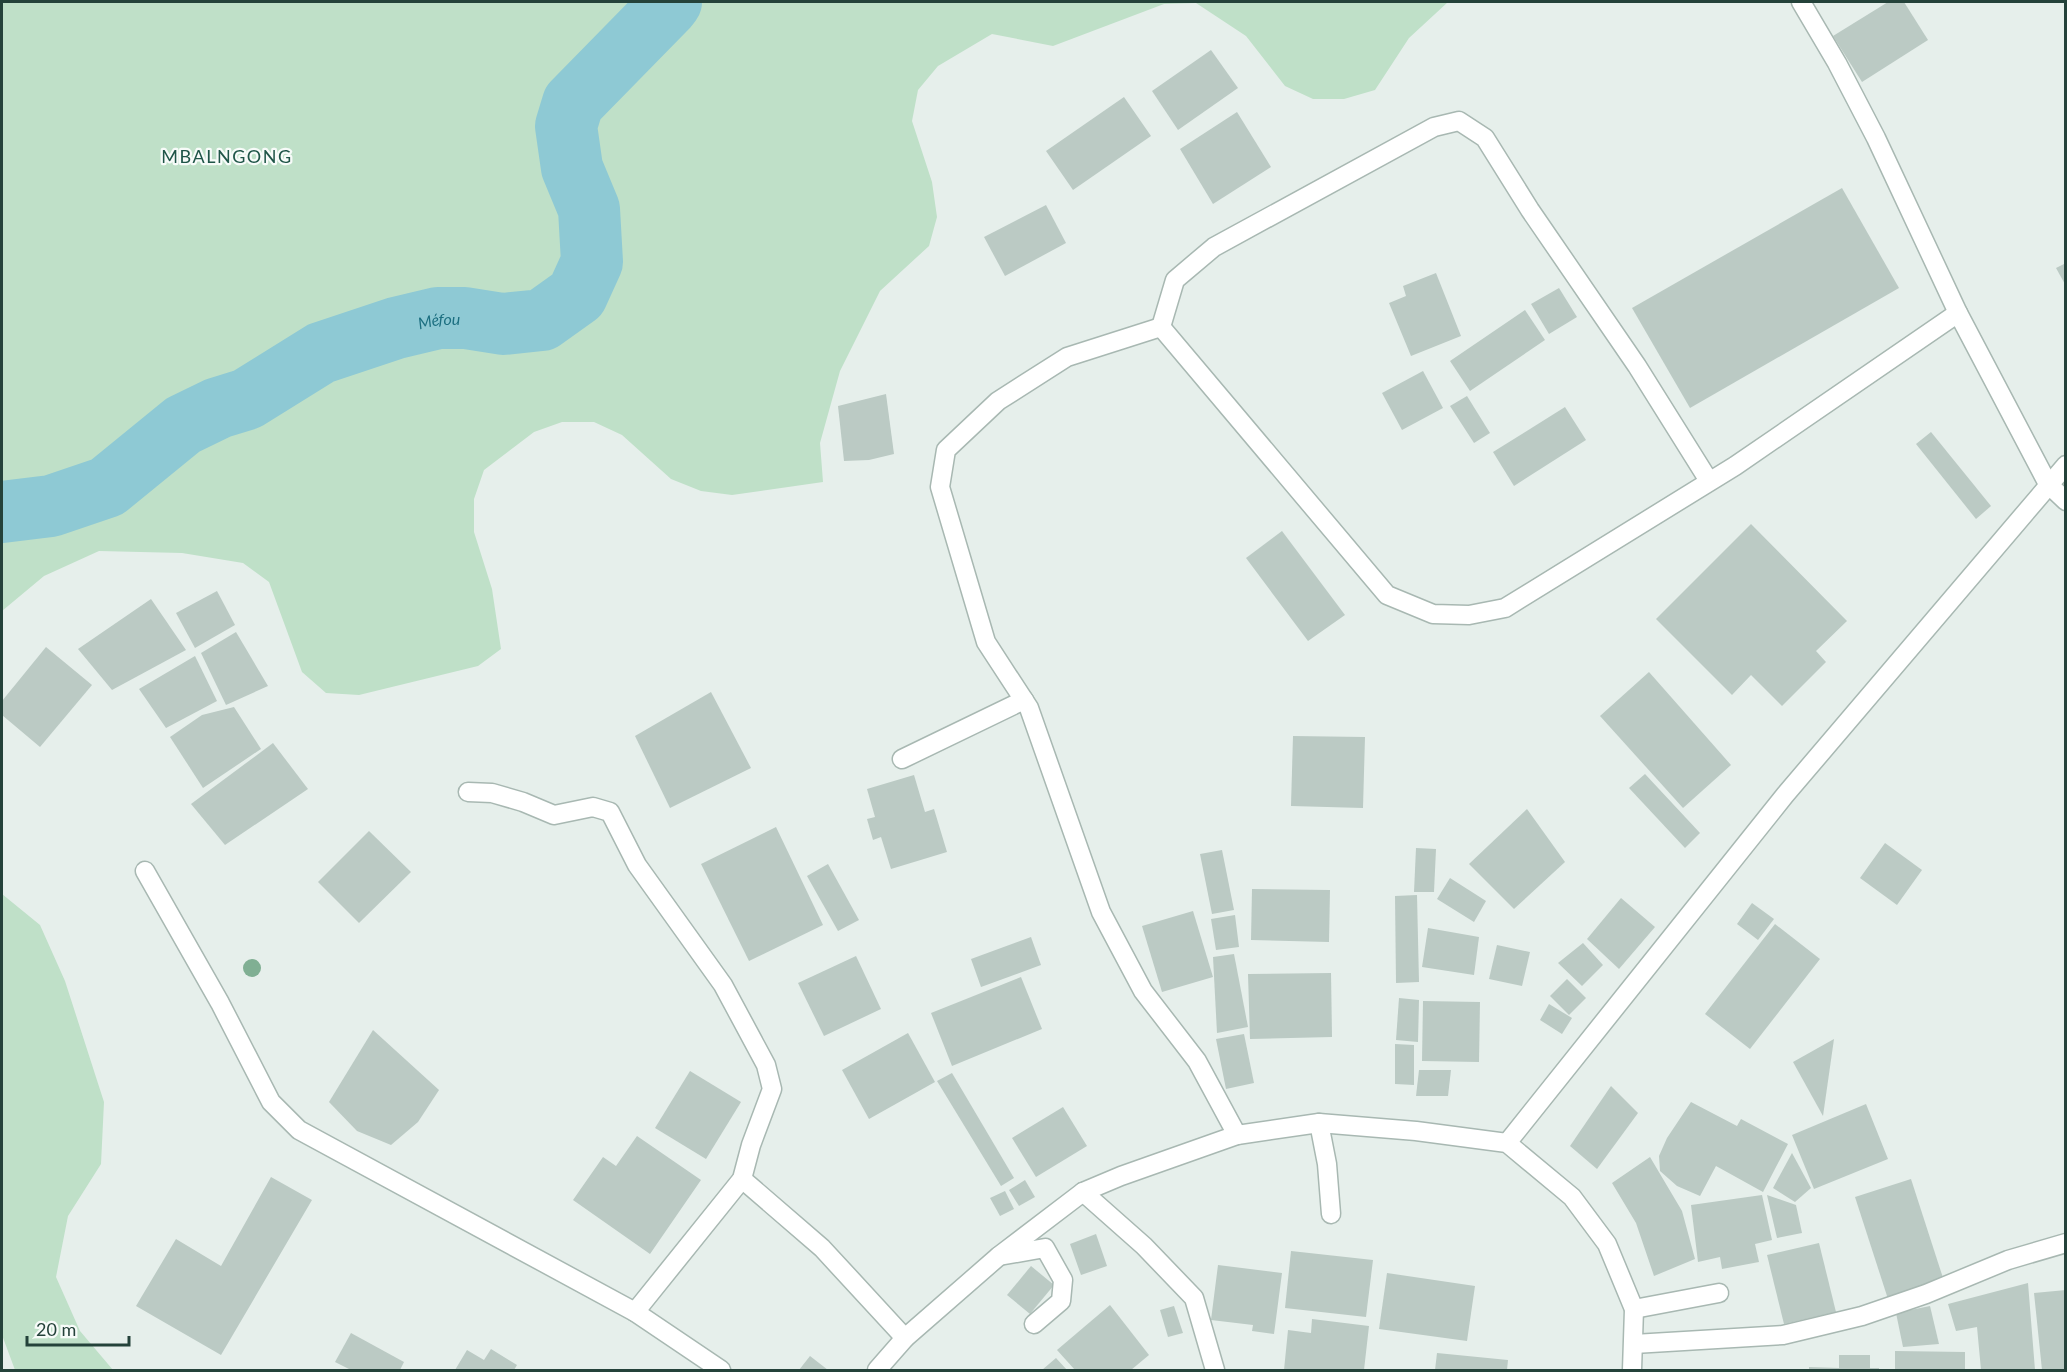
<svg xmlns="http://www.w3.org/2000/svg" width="2067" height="1372" font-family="Lato,sans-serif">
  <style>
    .green { fill: #bfe0c8 }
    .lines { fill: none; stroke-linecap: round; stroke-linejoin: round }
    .river { stroke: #8ec9d4; stroke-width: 62 }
    .building { fill: #bbcac4 }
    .lane-casing { stroke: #a8b8b2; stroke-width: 21 }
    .street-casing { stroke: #a8b8b2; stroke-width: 21 }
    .lane { stroke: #fff; stroke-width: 18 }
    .street { stroke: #fff; stroke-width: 18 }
    .tree { fill: #80af93 }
    .labels { text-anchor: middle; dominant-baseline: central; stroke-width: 4.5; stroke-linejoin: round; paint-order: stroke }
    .water-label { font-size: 16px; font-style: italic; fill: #1c6f80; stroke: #f7fbf9 }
    .quarter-label { font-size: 18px; letter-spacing: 1.5px; fill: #1f5548; stroke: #f7fbf9 }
  </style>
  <rect width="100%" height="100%" fill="#e6efeb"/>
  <g class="green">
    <path d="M2,2H1448L1409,38L1375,90L1344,99H1313L1285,86L1246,36L1196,3L1164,4L1053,46L992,34L938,66L918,90L912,121L932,182L937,217L929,246L880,291L840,371L820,443L823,482L732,495L701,491L671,479L622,435L594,422H562L534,432L484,470L474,499V532L492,589L501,649L478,666L359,695L326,693L302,672L269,582L243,563L182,553L99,551L44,576L2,611Z"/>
    <path d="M2,894L40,925L65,981L104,1102L101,1164L68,1216L56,1277L80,1331L113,1370H15L2,1335Z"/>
  </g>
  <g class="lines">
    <path class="river" id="s1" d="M2,512L51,506L107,487L183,425L218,408L247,399L321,353L396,328L438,318H465L503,324L542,320L577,295L592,262L589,209L572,168L566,126L573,103L668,6L671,2"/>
  </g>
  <g class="building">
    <path d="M1888,2H1904L1928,40L1862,82L1833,36Z"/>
    <path d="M1211,50L1238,88L1178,130L1152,91Z"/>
    <path d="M1124,97L1151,136L1073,190L1046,151Z"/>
    <path d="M1237,112L1271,167L1213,204L1180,149Z"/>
    <path d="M1842,188L1899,288L1690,408L1632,308Z"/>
    <path d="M1046,205L1066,243L1005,276L984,237Z"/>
    <path d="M2066,263V286L2056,268Z"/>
    <path d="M1436,273L1461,336L1411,356L1389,303L1406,296L1403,286Z"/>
    <path d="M1559,288L1577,317L1549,334L1531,304Z"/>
    <path d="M1525,310L1545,340L1470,391L1450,361Z"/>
    <path d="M1423,371L1443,408L1402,430L1382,393Z"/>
    <path d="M886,394L894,454L869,460L844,461L838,406Z"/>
    <path d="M1467,396L1490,433L1474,443L1450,406Z"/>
    <path d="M1565,407L1586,440L1514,486L1493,452Z"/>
    <path d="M1931,432L1991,506L1976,519L1916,444Z"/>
    <path d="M1751,524L1847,621L1816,651L1826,662L1782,706L1751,675L1732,695L1656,619Z"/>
    <path d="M1282,531L1345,615L1308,641L1246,558Z"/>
    <path d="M217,591L235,625L195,648L176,613Z"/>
    <path d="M151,599L186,650L112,690L78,649Z"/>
    <path d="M236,632L268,686L226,705L201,653Z"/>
    <path d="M46,647L92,685L40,747L2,715V701Z"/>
    <path d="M195,656L217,701L166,728L139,689Z"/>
    <path d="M1649,672L1731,765L1683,808L1600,716Z"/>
    <path d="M711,692L751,768L670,808L635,736Z"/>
    <path d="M234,707L261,749L203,788L170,737L202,715Z"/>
    <path d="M1293,736L1365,737L1363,808L1291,806Z"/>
    <path d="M273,743L308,789L225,845L191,804Z"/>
    <path d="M1645,774L1700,833L1685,848L1629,788Z"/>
    <path d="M914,775L925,812L934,809L947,852L891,869L881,837L873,840L867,819L875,817L867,789Z"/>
    <path d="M1527,809L1565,862L1514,909L1469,864Z"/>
    <path d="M776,827L823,925L749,961L701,864Z"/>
    <path d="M369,831L411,872L359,923L318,882Z"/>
    <path d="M1885,843L1922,870L1897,905L1860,878Z"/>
    <path d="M1416,848L1436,849L1434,892H1414Z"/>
    <path d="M1222,850L1234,910L1212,914L1200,854Z"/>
    <path d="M828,864L859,920L838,931L807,876Z"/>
    <path d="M1450,878L1486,901L1474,922L1437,899Z"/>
    <path d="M1252,889L1330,890L1329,942L1251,940Z"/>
    <path d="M1417,895L1419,982L1396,983L1395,896Z"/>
    <path d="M1621,898L1655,927L1619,969L1587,939Z"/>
    <path d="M1752,903L1774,919L1758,940L1737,924Z"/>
    <path d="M1193,911L1213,977L1162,992L1142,926Z"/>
    <path d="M1235,915L1239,947L1216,950L1211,919Z"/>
    <path d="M1775,924L1820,959L1750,1049L1705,1014Z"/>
    <path d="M1428,928L1479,937L1474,975L1422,967Z"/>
    <path d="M1031,937L1041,965L981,987L971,959Z"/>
    <path d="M1583,943L1603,965L1582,986L1558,963Z"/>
    <path d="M1497,945L1530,952L1522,986L1489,979Z"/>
    <path d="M1234,954L1248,1027L1217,1033L1213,957Z"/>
    <path d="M856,956L881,1009L824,1036L798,983Z"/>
    <path d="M1331,973L1332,1037L1250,1039L1248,974Z"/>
    <path d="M1021,977L1042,1029L952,1066L931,1013Z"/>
    <path d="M1567,979L1586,998L1569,1015L1550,996Z"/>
    <path d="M1399,998L1419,1000L1418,1042L1396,1040Z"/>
    <path d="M1423,1001L1480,1002L1479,1062L1422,1061Z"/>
    <path d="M1549,1004L1572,1018L1562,1034L1540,1020Z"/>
    <path d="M373,1030L439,1090L418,1122L391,1145L357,1131L329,1102Z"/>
    <path d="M908,1033L935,1082L869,1119L842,1070Z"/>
    <path d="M1244,1034L1254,1083L1226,1089L1216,1039Z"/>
    <path d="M1834,1039L1823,1116L1793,1062Z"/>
    <path d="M1395,1044L1414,1045V1085L1395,1084Z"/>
    <path d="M1419,1070H1451L1448,1096H1416Z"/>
    <path d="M690,1071L741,1102L706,1159L655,1128Z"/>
    <path d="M952,1073L1014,1178L1001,1186L937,1081Z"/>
    <path d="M1611,1086L1638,1113L1597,1169L1570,1146Z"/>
    <path d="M1691,1102L1737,1126L1741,1119L1788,1144L1763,1192L1716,1166L1700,1196L1677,1186L1660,1171L1659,1156L1667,1138Z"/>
    <path d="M1866,1104L1888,1159L1814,1189L1792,1135Z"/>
    <path d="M1063,1107L1087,1146L1036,1177L1012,1138Z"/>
    <path d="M637,1136L701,1180L650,1254L573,1200L603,1157L616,1166Z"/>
    <path d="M1792,1153L1811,1188L1795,1202L1773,1188Z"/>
    <path d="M1650,1157L1682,1211L1695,1259L1654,1276L1636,1223L1612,1183Z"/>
    <path d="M271,1177L312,1200L221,1355L136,1306L176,1239L221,1266Z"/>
    <path d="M1911,1179L1944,1281L1888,1299L1855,1197Z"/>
    <path d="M1025,1180L1035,1197L1019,1206L1009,1190Z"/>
    <path d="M1005,1191L1014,1209L1000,1216L990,1198Z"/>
    <path d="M1762,1195L1772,1240L1755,1244L1759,1262L1722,1269L1720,1257L1698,1262L1691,1205Z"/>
    <path d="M1767,1195L1796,1205L1802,1233L1777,1238Z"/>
    <path d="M1096,1234L1107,1266L1081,1275L1070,1244Z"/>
    <path d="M1819,1243L1836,1312L1784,1324L1767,1255Z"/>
    <path d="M1291,1251L1373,1260L1366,1317L1285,1308Z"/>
    <path d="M1218,1265L1282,1273L1274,1334L1252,1331L1253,1325L1211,1320Z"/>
    <path d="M1031,1266L1054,1285L1030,1314L1007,1295Z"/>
    <path d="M1387,1273L1475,1286L1467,1341L1379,1329Z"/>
    <path d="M2028,1283L2035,1370H1981L1977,1327L1956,1331L1948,1304Z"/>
    <path d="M2066,1290V1370H2042L2034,1293Z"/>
    <path d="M1110,1305L1149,1355L1131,1370H1075L1057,1350Z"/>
    <path d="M1174,1306L1183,1333L1168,1337L1160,1310Z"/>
    <path d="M1930,1306L1939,1344L1903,1347L1896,1313Z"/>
    <path d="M1312,1319L1369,1326L1364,1370H1284L1288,1330L1311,1333Z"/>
    <path d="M351,1333L404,1362L400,1370H351L335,1362Z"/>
    <path d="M491,1349L517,1365L514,1370H455L467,1350L484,1360Z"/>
    <path d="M1895,1351L1965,1352V1370H1895Z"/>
    <path d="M1437,1353L1508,1360L1507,1370H1435Z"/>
    <path d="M1839,1355H1870V1368H1879V1370H1809V1367L1839,1368Z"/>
    <path d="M810,1356L828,1370H799Z"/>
    <path d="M1056,1358L1067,1370H1042Z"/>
  </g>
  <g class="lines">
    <defs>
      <g id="lane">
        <path d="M902,759L1024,700"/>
        <path d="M1319,1123L1327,1164L1331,1214"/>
        <path d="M1083,1192L1144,1246L1194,1298L1215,1370"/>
        <path d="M999,1256L1045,1248L1063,1280L1061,1301L1034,1324"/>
        <path d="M1634,1309L1719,1293"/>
      </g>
      <g id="street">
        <path d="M1801,2L1837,63L1876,138L1958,313L2048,484L2066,501"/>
        <path d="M1161,327L1387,595L1433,614L1469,615L1505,608L1735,466L1958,313"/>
        <path d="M1161,327L1067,357L998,401L946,450L940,487L986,642L1029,708L1101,912L1143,991L1197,1061L1237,1135"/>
        <path d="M1161,327L1175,280L1214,247L1434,127L1459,121L1485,138L1530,210L1637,366L1709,481"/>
        <path d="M468,792L492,793L523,802L554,815L593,807L610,812L637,865L723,985L766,1065L772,1089L751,1145L742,1179L635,1312"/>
        <path d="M145,871L220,1003L271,1102L299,1130L635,1312L721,1370"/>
        <path d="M1507,1143L1785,795L2066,465"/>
        <path d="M742,1179L822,1248L905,1338"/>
        <path d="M1634,1344L1783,1335L1862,1316L1926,1294L2008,1260L2066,1243"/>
        <path d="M877,1370L905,1338L999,1256L1083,1192L1121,1176L1237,1135L1319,1123L1416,1131L1507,1143L1572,1197L1607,1244L1634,1309L1632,1370"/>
      </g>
    </defs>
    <use href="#lane" class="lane-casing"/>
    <use href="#street" class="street-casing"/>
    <use href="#lane" class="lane"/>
    <use href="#street" class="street"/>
  </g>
  <circle class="tree" cx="252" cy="968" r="9"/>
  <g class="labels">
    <g class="water-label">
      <text stroke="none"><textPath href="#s1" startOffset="486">Méfou</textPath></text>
    </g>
    <g class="quarter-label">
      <text x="227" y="156">MBALNGONG</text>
    </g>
  </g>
  <rect width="2067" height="1372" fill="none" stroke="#24423a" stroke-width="6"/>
  <path d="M27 1336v9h102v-9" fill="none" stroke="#24423a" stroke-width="3"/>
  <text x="36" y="1336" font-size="18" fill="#24423a" stroke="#f7fbf9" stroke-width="4.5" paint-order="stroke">20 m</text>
</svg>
